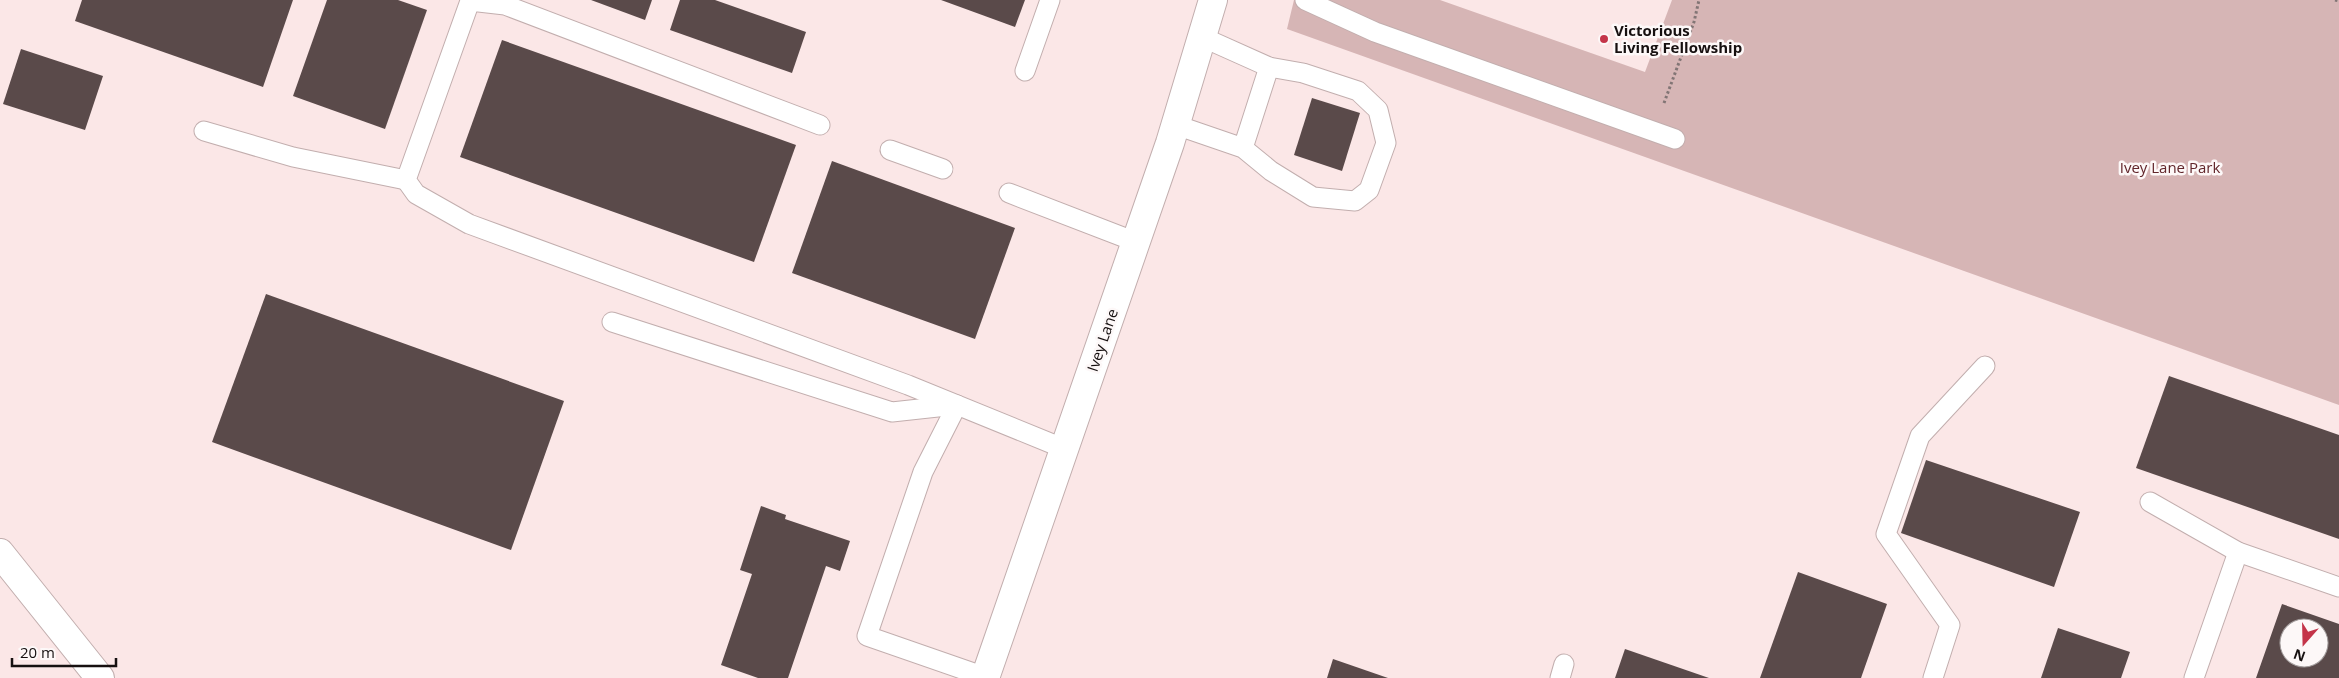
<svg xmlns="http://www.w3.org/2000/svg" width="2339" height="678" font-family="'Open Sans',sans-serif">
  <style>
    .green { fill: #d6b5b5 }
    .building { fill: #5a4a4a; fill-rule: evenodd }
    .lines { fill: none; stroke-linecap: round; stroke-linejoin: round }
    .lane-casing { stroke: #c2aeae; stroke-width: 21 }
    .secondary-casing { stroke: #c2aeae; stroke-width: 30 }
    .highway-casing { stroke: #c2aeae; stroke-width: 30 }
    .path { stroke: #827575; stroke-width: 3; stroke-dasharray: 2.5 2.5; stroke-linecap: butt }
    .lane { stroke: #fff; stroke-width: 19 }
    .secondary { stroke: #fff; stroke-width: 28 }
    .highway { stroke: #fff; stroke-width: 28 }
    .poi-dot { fill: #c43449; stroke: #fdf8f8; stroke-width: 2 }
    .labels { text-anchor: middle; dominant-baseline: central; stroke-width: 5; stroke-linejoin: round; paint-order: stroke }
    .poi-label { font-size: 15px; font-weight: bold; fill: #161010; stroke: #fdf8f8; text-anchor: start }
    .park-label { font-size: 15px; fill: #62262b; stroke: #fdf8f8 }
    .street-label { font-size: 15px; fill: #161010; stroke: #fdf8f8 }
  </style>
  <rect width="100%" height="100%" fill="#fbe7e7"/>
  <path class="green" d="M1294,0H1440L1645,72L1672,0H2339V405L1287,29Z"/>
  <g class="building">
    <path d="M82,0H293L263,87L75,21Z"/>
    <path d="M327,0H398L427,10L385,129L293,96Z"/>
    <path d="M591,0H652L645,20Z"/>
    <path d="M680,0H715L806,32L792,73L670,30Z"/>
    <path d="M941,0H1025L1015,27Z"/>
    <path d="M502,40L796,145L754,262L460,157Z"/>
    <path d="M21,49L103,76L85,130L3,104Z"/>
    <path d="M1312,98L1360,113L1342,171L1294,155Z"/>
    <path d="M832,161L1015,228L975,339L792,273Z"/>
    <path d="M266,294L564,401L511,550L212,442Z"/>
    <path d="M2169,376L2339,435V539L2136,468Z"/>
    <path d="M1926,460L2080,512L2054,587L1901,533Z"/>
    <path d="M761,506L786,515L785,519L850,541L840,571L826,566L788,678H758L721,665L752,574L740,570Z"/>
    <path d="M1798,572L1887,604L1861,678H1760Z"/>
    <path d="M2282,604L2339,624V678H2256ZM2289,628H2319V658H2289Z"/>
    <path d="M2058,628L2130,652L2121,678H2041Z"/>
    <path d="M1625,649L1709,678H1615Z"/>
    <path d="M1333,659L1388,678H1327Z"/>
  </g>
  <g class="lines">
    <defs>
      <g id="lane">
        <path d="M1305,0L1375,32L1675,139"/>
        <path d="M1025,71L1050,0"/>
        <path d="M820,125L505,5L470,1L406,180L416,194L469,224L908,385L1065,449"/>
        <path d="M1176,125L1243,148L1271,171L1313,197L1355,201L1369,190L1386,143L1378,110L1358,91L1303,73L1269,67L1202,37"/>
        <path d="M204,131L293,157L406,180"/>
        <path d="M1243,148L1269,67"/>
        <path d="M890,150L943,169"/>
        <path d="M1009,193L1136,242"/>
        <path d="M612,322L892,412L956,405"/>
        <path d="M957,405L923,472L867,636L985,677"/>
        <path d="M2150,502L2238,552L2339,587"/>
        <path d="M1560,678L1564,664"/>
        <path d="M1933,678L1950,625L1886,534L1920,436L1985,366"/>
        <path d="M2194,678L2238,552"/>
      </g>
      <path id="secondary" d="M985,678L1170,143L1213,0"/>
      <path id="highway" d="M0,553L100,678"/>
    </defs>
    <use href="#lane" class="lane-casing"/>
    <use href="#secondary" class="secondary-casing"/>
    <use href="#highway" class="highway-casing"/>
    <g class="path">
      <path d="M2335,0L2339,1"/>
      <path d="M1664,103L1694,22L1699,0"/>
    </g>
    <use href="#lane" class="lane"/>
    <use href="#secondary" class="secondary"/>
    <use href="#highway" class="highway"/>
  </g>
  <circle class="poi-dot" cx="1604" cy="39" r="5"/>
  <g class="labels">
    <g class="poi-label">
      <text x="1614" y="30">Victorious<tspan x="1614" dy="17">Living Fellowship</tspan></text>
    </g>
    <g class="park-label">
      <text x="2170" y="167">Ivey Lane Park</text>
    </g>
    <g class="street-label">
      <text transform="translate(1102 340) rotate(-71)">Ivey Lane</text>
    </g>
  </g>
  <g transform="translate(2304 643) rotate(200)"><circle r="24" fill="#fdf8f8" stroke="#a19b9b"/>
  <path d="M0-4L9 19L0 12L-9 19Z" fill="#c43449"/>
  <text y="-8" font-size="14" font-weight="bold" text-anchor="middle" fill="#161010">N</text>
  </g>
  <path d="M12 658v8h104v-8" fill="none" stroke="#161010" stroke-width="2.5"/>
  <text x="20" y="658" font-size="15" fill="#161010" stroke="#fdf8f8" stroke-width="4" paint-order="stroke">20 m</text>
</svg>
